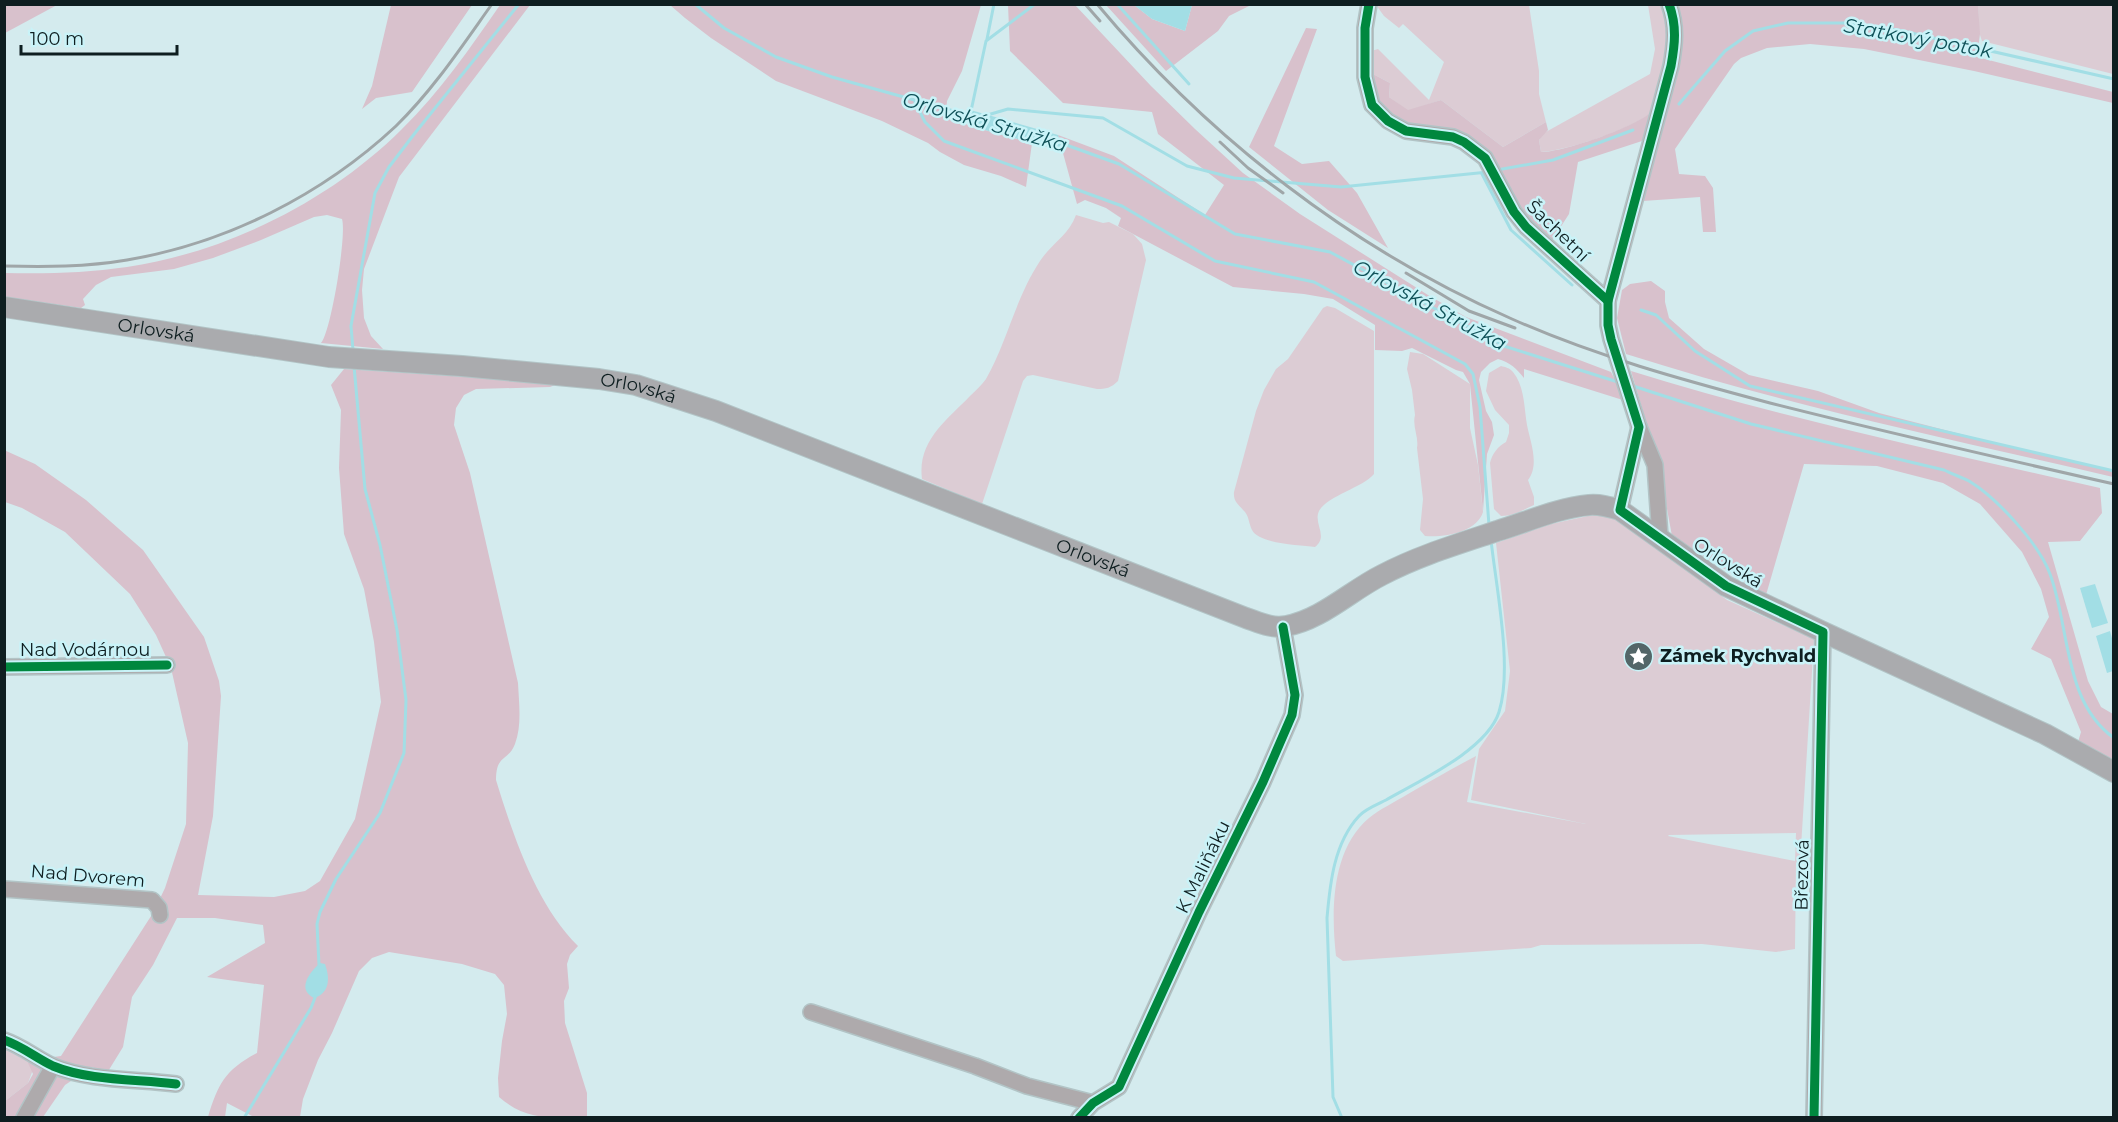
<svg xmlns="http://www.w3.org/2000/svg" width="2118" height="1122" font-family="Montserrat,sans-serif">
  <style>
    .green { fill: #dcccd4; fill-rule: evenodd }
    .forest { fill: #d8c1cc }
    .water { fill: #a2dee5 }
    .lines { fill: none; stroke-linecap: round; stroke-linejoin: round }
    .stream { stroke: #a2dee5; stroke-width: 3 }
    .minor-casing { stroke: #b2c4c6; stroke-width: 18 }
    .major-casing { stroke: #b2c4c6; stroke-width: 22 }
    .minor { stroke: #aeaaac; stroke-width: 15 }
    .major { stroke: #aaabae; stroke-width: 20 }
    .rail { stroke: #9fa6a8; stroke-width: 3 }
    .cycleway-casing { stroke: #c9f3f8; stroke-width: 13 }
    .cycleway { stroke: #00873e; stroke-width: 9 }
    .labels { text-anchor: middle; dominant-baseline: central; stroke-width: 5; stroke-linejoin: round; paint-order: stroke }
    .street-label { font-size: 18px; fill: #0e1e20; stroke: #c9f3f8 }
    .poi-label { font-size: 18px; font-weight: bold; fill: #0e1e20; stroke: #c9f3f8; text-anchor: start }
    .water-label { font-size: 20px; font-style: italic; fill: #0f5158; stroke: #c9f3f8 }
  </style>
  <rect width="100%" height="100%" fill="#d4ebee"/>
  <g class="green">
    <path d="M1376,5H1529L1539,71V94L1546,122L1503,147L1441,100L1408,111L1389,97L1390,83L1373,74L1368,52L1378,49L1429,100L1444,62L1403,24L1399,28L1384,16Z"/>
    <path d="M1648,5H1662L1666,18L1670,45L1653,106C1651,111 1649,115 1645,117C1624,131 1565,151 1541,152L1539,140L1544,133L1650,74L1655,49Z"/>
    <path d="M1978,5H2113V74L1982,41L1979,32Z"/>
    <path d="M1076,215L1103,223L1109,222L1133,234L1142,244L1146,260L1118,381C1111,388 1106,389 1097,389L1033,375L1027,376L1023,381L982,504L922,479C917,441 947,420 970,396C976,390 982,385 986,379C1007,342 1016,297 1040,261C1051,244 1069,235 1076,215Z"/>
    <path d="M1327,306L1335,308L1374,331V474C1362,488 1327,496 1319,511C1313,524 1329,536 1315,547C1300,545 1259,544 1252,530C1249,524 1249,517 1245,512C1239,505 1233,502 1234,492L1256,411L1264,390L1276,369L1288,359L1323,308Z"/>
    <path d="M1410,352L1423,354L1470,384V428L1478,465L1483,512C1477,532 1444,538 1425,536L1420,530L1423,499L1417,448C1419,437 1412,426 1415,415L1412,390L1407,369Z"/>
    <path d="M1501,366C1505,367 1510,368 1513,372C1525,387 1524,408 1527,425C1530,441 1540,465 1528,480L1534,497V505C1523,510 1513,516 1501,516L1494,509L1490,463C1492,454 1498,446 1506,442L1509,433V425L1495,410L1486,391L1489,373Z"/>
    <path d="M1597,514L1624,522L1727,600L1814,639L1800,863H1796L1795,949L1776,952L1702,944L1541,945L1531,948L1343,961L1336,956C1331,911 1331,850 1369,818C1380,809 1395,802 1408,794C1431,781 1453,768 1476,756L1467,802L1586,824L1471,800L1479,749L1505,711L1510,671L1496,543L1551,524ZM1796,833L1795,861L1668,836L1669,835Z"/>
    <path d="M5,1042L37,1059L28,1083L5,1101Z"/>
  </g>
  <g class="forest">
    <path d="M4,5L5,4L57,5L5,33Z"/>
    <path d="M391,5H472L412,92L376,98L362,109L372,86Z"/>
    <path d="M500,5H530L399,177L364,269L362,290L364,318L371,336L383,349L321,343C331,332 347,234 342,219L327,215L314,217L261,240L213,258L174,269L111,277L96,285L83,299L85,305L81,308L5,297V273C45,274 86,273 127,267C227,252 330,201 402,129C440,92 470,48 500,5Z"/>
    <path d="M670,5H981L962,71L947,101L946,115L970,126L1032,143L1026,187L1001,176L964,165L940,152L928,143L882,121L776,81L711,38L685,18Z"/>
    <path d="M1008,5H1075L1151,86L1195,129L1243,173L1300,214L1428,295L1466,317L1611,372L1626,401L1524,369V378C1516,368 1511,363 1498,359L1490,363L1481,372L1479,380L1486,411L1492,422L1494,435L1487,454L1483,511L1470,384L1463,372L1456,370L1412,348L1402,351L1375,350V325L1333,299L1304,294L1233,287L1118,226L1121,218L1106,208L1085,200L1077,204L1058,135L1114,156L1205,215L1224,185L1158,134L1152,112L1063,103L1010,51Z"/>
    <path d="M1106,5H1134L1152,19L1185,31L1192,5H1251L1229,16L1218,31L1166,71Z"/>
    <path d="M1675,5H1978L1980,34L1977,57L2113,92V103L1974,71L1864,49L1810,44L1767,48L1741,58L1734,64L1675,149L1679,174L1705,176L1713,188L1716,232H1703L1700,197L1643,201Z"/>
    <path d="M1306,28L1317,29L1274,146L1302,164L1329,161L1357,193L1388,248L1328,210L1249,147Z"/>
    <path d="M1373,74L1390,83L1389,97L1408,110L1441,100L1503,147L1546,122L1548,130L1539,140L1541,152C1564,152 1632,128 1650,113L1645,140L1578,162L1569,214L1551,242L1516,209L1488,157L1391,116L1378,103Z"/>
    <path d="M1651,281L1665,291V302L1669,318L1704,349L1749,375L1818,391L1879,413L2042,455L2113,470V477C1950,439 1786,405 1626,354L1617,318L1622,290L1630,284Z"/>
    <path d="M344,369L560,383L550,387L476,389L464,395L456,408L454,425L470,473L518,683C519,704 522,725 515,744C508,762 496,754 496,780C513,835 536,905 578,946L570,955L567,964L569,988L564,1001L565,1023L587,1093V1117C551,1117 528,1122 499,1097L498,1078L502,1041L507,1014L504,985L495,974L462,964L389,952L372,958L359,971L332,1033L318,1060L303,1099L300,1117H254L227,1103L225,1117H208C218,1084 225,1070 257,1053L264,985L207,977L265,943L263,925L215,918H177L153,965L132,997L123,1047L107,1073L92,1067L65,1085L43,1117H5V1101L28,1083L33,1074L28,1063L31,1060L61,1056L153,913L165,888L186,824L188,743L171,668L156,635L130,594L65,532L22,508L5,502L4,450L35,464L86,500L143,550L204,637L219,681L221,696L213,816L198,895L274,897L305,891L320,881L355,819L381,702L374,642L364,589L344,534L339,468L341,410L331,385Z"/>
    <path d="M1631,371C1785,419 1943,452 2100,488L2102,513L2080,541L2048,542L2088,681L2101,707L2113,714V763L2078,742L2081,732L2051,659L2031,649L2049,617L2041,589L2022,552L1980,504L1943,483L1877,466L1804,464L1766,595L1672,536L1659,465Z"/>
  </g>
  <g class="water">
    <path d="M1134,5H1192L1185,31L1152,19Z"/>
    <path d="M967,109L1058,135L1062,151L970,126L971,122L964,120Z"/>
    <path d="M2095,584L2108,623L2092,628L2080,588Z"/>
    <path d="M2110,631L2113,642V671L2107,673L2096,636Z"/>
    <path d="M320,963L325,964C330,978 330,993 314,998C296,989 310,972 320,963Z"/>
  </g>
  <g class="lines">
    <g class="stream">
      <path d="M695,4L724,28L776,57L832,77L968,115"/>
      <path d="M1117,4L1189,84"/>
      <path d="M987,39L994,4"/>
      <path d="M915,102L925,122L944,141L1122,206L1215,261L1314,282L1465,364L1473,374L1480,407L1489,525"/>
      <path d="M1679,104L1725,51L1753,31L1788,23H1845L1898,30L2114,79"/>
      <path d="M971,111L986,41L1035,4"/>
      <path d="M984,116L1008,109L1103,118L1187,166L1234,178L1341,187L1488,172"/>
      <path d="M1058,142L1119,164L1235,234L1330,252L1504,346L1621,383"/>
      <path d="M1497,170L1553,160L1633,130"/>
      <path d="M1482,174L1511,230L1572,285"/>
      <path d="M1641,310L1656,315L1695,351L1750,386L2114,471"/>
      <path d="M353,350L351,326L375,193L389,167L415,133L519,4"/>
      <path d="M1633,386L1751,424L1944,470C1952,474 1961,477 1969,481C1997,498 2039,544 2050,574C2070,627 2063,702 2114,738"/>
      <path d="M319,965L317,924L320,912L336,879L380,813L404,753L406,700L397,630L380,545L365,489L354,366"/>
      <path d="M244,1118L311,1008L316,995"/>
      <path d="M1342,1118L1333,1097L1327,918C1330,883 1334,843 1359,816C1365,809 1378,804 1386,800C1419,781 1487,750 1499,712C1513,668 1496,587 1491,540"/>
    </g>
    <defs>
      <g id="minor">
        <path d="M1369,4L1365,28V77L1372,105L1388,121L1406,131L1453,137L1464,142L1485,158L1514,212L1526,227L1608,301"/>
        <path d="M1620,510L1639,427"/>
        <path d="M1660,537L1655,465L1639,427L1611,339L1608,325V301L1671,66C1675,44 1677,26 1669,4"/>
        <path d="M4,667L167,665"/>
        <path d="M4,889L152,900L159,908L160,915"/>
        <path d="M811,1012L975,1066L1027,1086L1093,1103"/>
        <path d="M4,1040C22,1046 36,1058 53,1066C89,1081 137,1079 176,1084"/>
        <path d="M24,1118L53,1066"/>
        <path d="M1079,1118L1093,1103L1119,1087L1199,912L1263,782L1292,715L1295,695L1283,627"/>
        <path d="M1814,1118L1823,632"/>
      </g>
      <g id="major">
        <path id="s1" d="M4,307L329,357L462,366L599,379L636,385L716,411L1246,618C1258,622 1272,629 1286,626C1321,620 1350,591 1382,575C1418,556 1458,544 1497,531C1527,522 1557,508 1589,505C1600,504 1610,507 1620,510L1726,586L1823,632L2045,734L2114,772"/>
      </g>
    </defs>
    <use href="#minor" class="minor-casing"/>
    <use href="#major" class="major-casing"/>
    <use href="#minor" class="minor"/>
    <use href="#major" class="major"/>
    <g class="rail">
      <path d="M1085,4L1100,21"/>
      <path d="M1097,4C1209,138 1352,249 1512,319C1595,356 1683,380 1770,403C1884,432 1999,458 2114,484"/>
      <path d="M1220,142L1248,168L1283,193"/>
      <path d="M4,266C45,267 86,267 127,260C227,243 322,195 396,126C433,90 462,46 492,4"/>
      <path d="M1406,273L1469,311L1515,328"/>
    </g>
    <defs>
      <g id="cycleway">
        <path d="M1369,4L1365,28V77L1372,105L1388,121L1406,131L1453,137L1464,142L1485,158L1514,212L1526,227L1608,301"/>
        <path d="M1669,4C1677,26 1675,44 1671,66L1608,301V325L1611,339L1639,427L1620,510L1726,586L1823,632L1814,1118"/>
        <path d="M4,667L167,665"/>
        <path d="M4,1040C22,1046 36,1058 53,1066C89,1081 137,1079 176,1084"/>
        <path d="M1079,1118L1093,1103L1119,1087L1199,912L1263,782L1292,715L1295,695L1283,627"/>
      </g>
    </defs>
    <use href="#cycleway" class="cycleway-casing"/>
    <use href="#cycleway" class="cycleway"/>
  </g>
  <defs>
    <symbol id="sight-disc" viewBox="-11 -11 22 22"><circle r="9.5" fill="#536668" stroke="#c9f3f8"/><path d="M0-6L1.8-2.2L6-1.7L2.9 1.2L3.7 5.4L0 3.3L-3.7 5.4L-2.9 1.2L-6-1.7L-1.8-2.2Z" fill="#fff"/></symbol>
  </defs>
  <g fill-rule="evenodd">
    <use href="#sight-disc" x="1622" y="640" width="33" height="33"/>
  </g>
  <g class="labels">
    <g class="street-label">
      <text transform="translate(1558 231) rotate(44)">Šachetní</text>
      <text stroke="none"><textPath href="#s1" startOffset="154">Orlovská</textPath></text>
      <text stroke="none"><textPath href="#s1" startOffset="640">Orlovská</textPath></text>
      <text stroke="none"><textPath href="#s1" startOffset="1126">Orlovská</textPath></text>
      <text transform="translate(1728 563) rotate(32)">Orlovská</text>
      <text x="85" y="650">Nad Vodárnou</text>
      <text transform="translate(1203 867) rotate(-64)">K Maliňáku</text>
      <text transform="translate(1802 875) rotate(-89)">Březová</text>
      <text transform="translate(88 876) rotate(5)">Nad Dvorem</text>
    </g>
    <g class="poi-label">
      <text x="1660" y="656">Zámek Rychvald</text>
    </g>
    <g class="water-label">
      <text transform="translate(1918 38) rotate(10)">Statkový potok</text>
      <text transform="translate(985 122) rotate(16)">Orlovská Stružka</text>
      <text transform="translate(1430 305) rotate(28)">Orlovská Stružka</text>
    </g>
  </g>
  <rect width="2118" height="1122" fill="none" stroke="#0e1e20" stroke-width="12"/>
  <path d="M21 45v9h156v-9" fill="none" stroke="#0e1e20" stroke-width="3"/>
  <text x="30" y="45" font-size="18" fill="#0e1e20" stroke="#c9f3f8" stroke-width="4.5" paint-order="stroke">100 m</text>
</svg>
